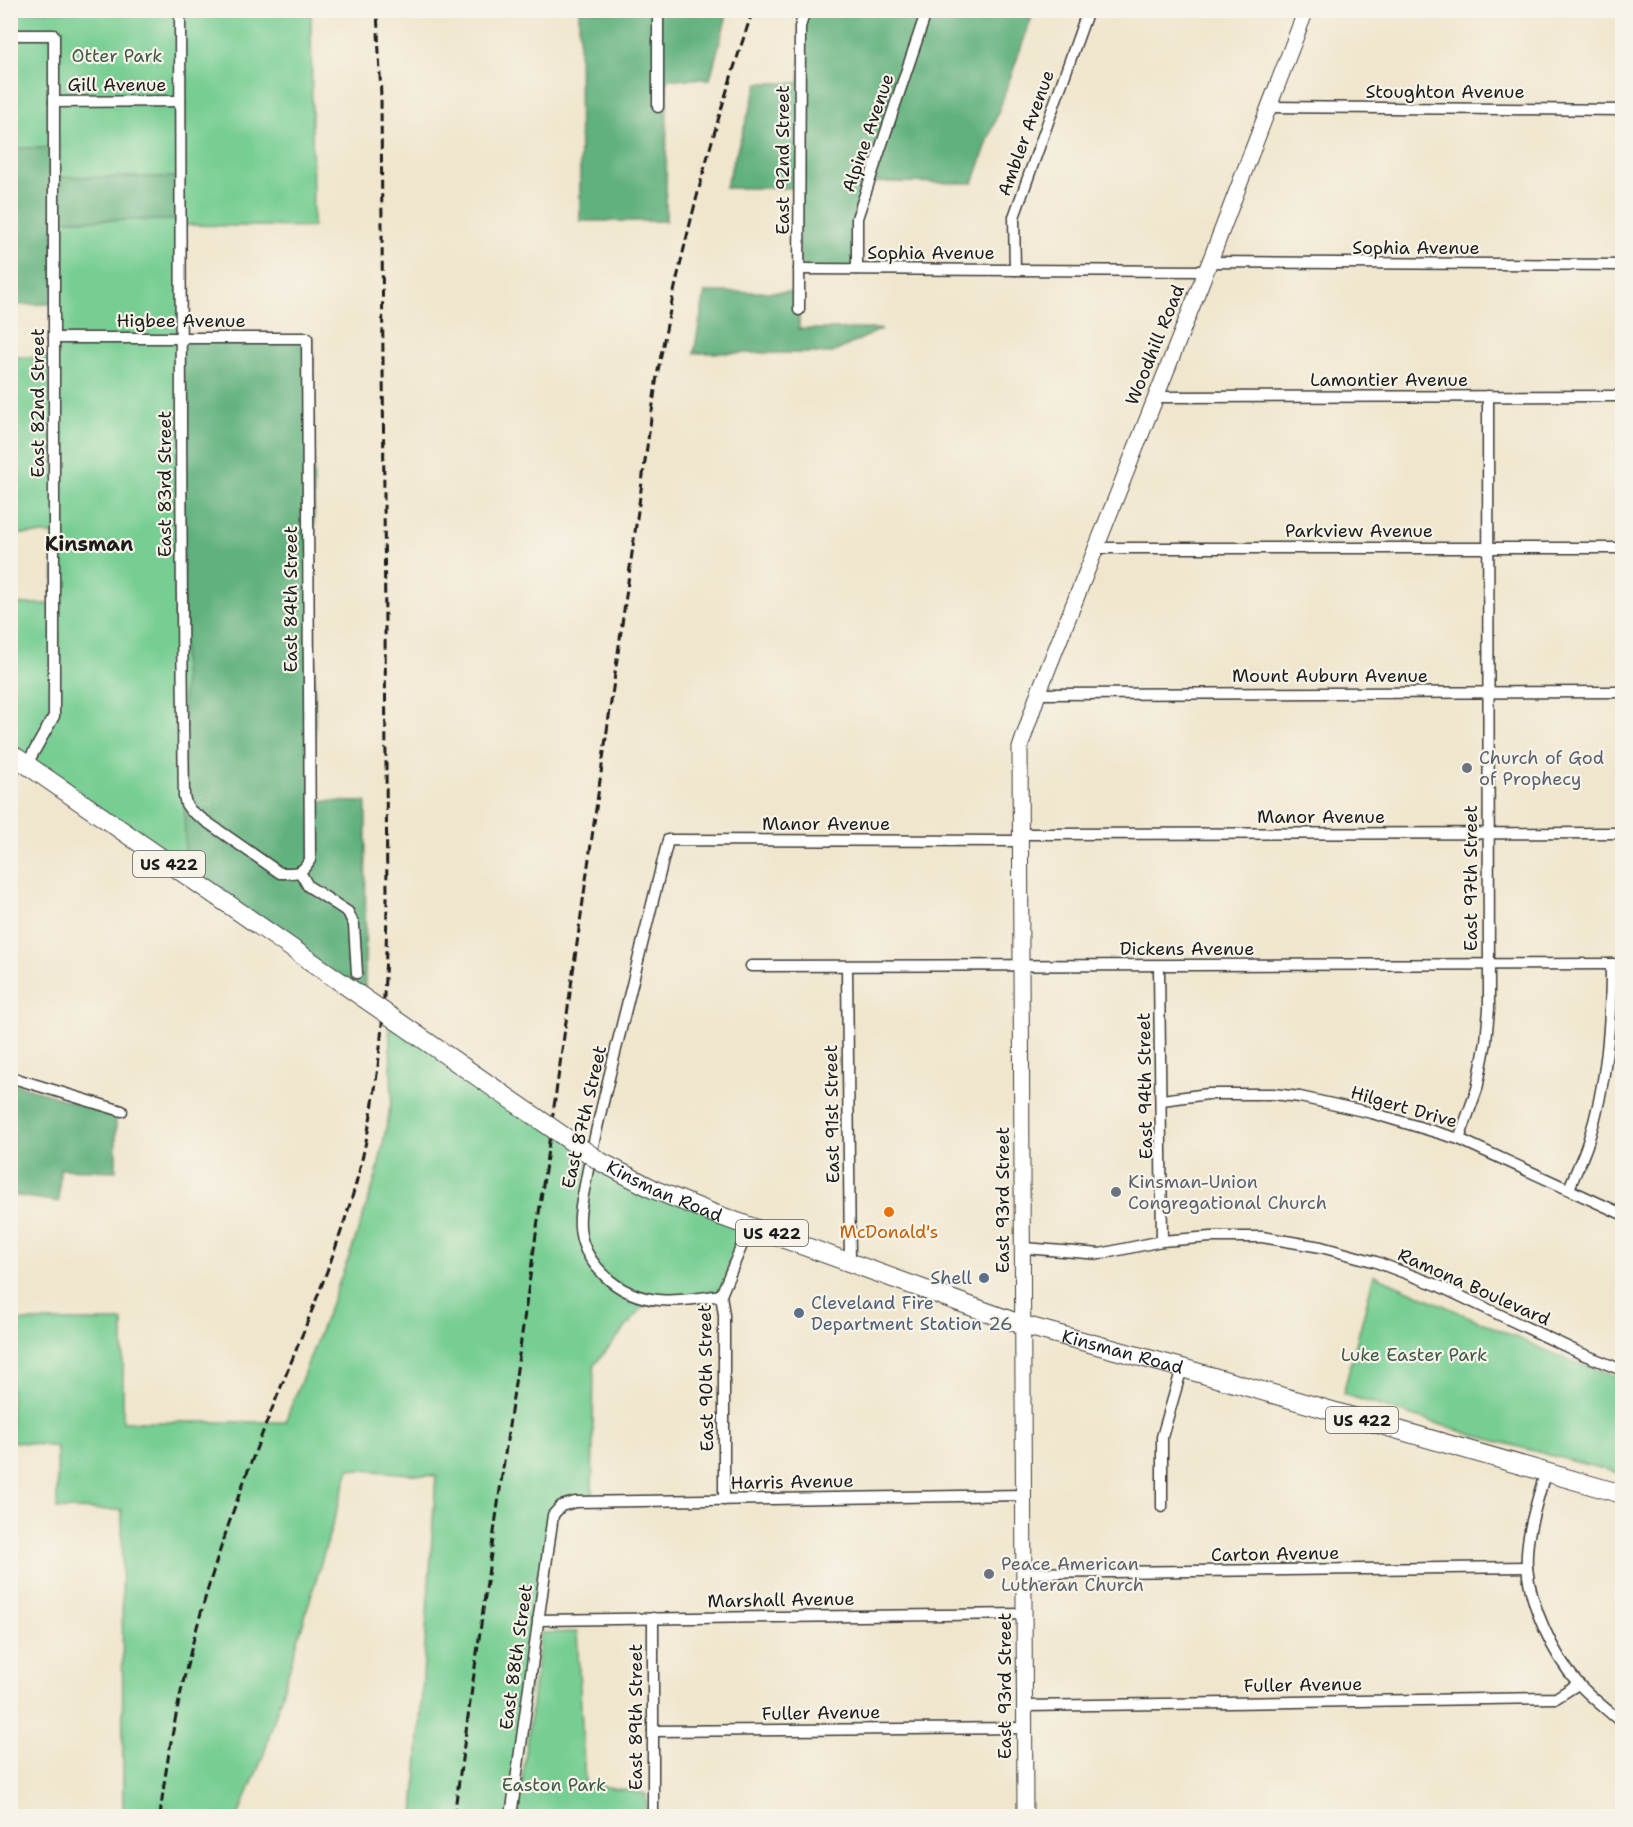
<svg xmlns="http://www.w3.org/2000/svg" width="1633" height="1827" font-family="'Shantell Sans',sans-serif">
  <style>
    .green { fill: #77ce93; stroke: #4a7558; stroke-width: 1.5 }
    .forest { fill: #61b17d; stroke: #3e664c; stroke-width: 1.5 }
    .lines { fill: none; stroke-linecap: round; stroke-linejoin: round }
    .minor-casing { stroke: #3c3a37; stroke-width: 13 }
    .secondary-casing { stroke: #3c3a37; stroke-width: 17 }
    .primary-casing { stroke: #3c3a37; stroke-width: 20 }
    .minor { stroke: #fff; stroke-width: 10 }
    .secondary { stroke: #fff; stroke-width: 15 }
    .primary { stroke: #fff; stroke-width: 18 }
    .rail { stroke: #1c1c1c; stroke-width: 3; stroke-dasharray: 9 4.5; stroke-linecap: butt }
    .primary-bridge-casing { stroke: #3c3a37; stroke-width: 20; stroke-linecap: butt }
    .primary-bridge { stroke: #fff; stroke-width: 18 }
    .worship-dot { fill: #6b7280; stroke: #f7f3e8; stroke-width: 2 }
    .food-dot { fill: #e8710a; stroke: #f7f3e8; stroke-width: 2 }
    .service-dot { fill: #5c6f8a; stroke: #f7f3e8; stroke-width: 2 }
    .labels { text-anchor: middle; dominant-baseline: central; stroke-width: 4.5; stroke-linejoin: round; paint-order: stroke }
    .shield { fill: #f7f3e8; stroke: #5e5c59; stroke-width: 1.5 }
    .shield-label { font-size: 16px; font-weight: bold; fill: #1c1c1c }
    .park-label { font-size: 18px; fill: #3c5a46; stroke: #f7f3e8 }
    .street-label { font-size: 18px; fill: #1c1c1c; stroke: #f7f3e8 }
    .worship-label { font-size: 18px; fill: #5b616d; stroke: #f7f3e8; text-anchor: start }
    .food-label { font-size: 18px; fill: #c56008; stroke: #f7f3e8 }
    .service-label { font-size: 18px; fill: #4e5e75; stroke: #f7f3e8; text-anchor: end }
    .neighbourhood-label { font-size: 20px; font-weight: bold; fill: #1c1c1c; stroke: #f7f3e8 }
  </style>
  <rect width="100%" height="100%" fill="#f7f3e8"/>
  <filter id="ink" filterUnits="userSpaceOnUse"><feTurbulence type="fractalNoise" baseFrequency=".0167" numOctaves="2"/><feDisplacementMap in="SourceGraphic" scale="12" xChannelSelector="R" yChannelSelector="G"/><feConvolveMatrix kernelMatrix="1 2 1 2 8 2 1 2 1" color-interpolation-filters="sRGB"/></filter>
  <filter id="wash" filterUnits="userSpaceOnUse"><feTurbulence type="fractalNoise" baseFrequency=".008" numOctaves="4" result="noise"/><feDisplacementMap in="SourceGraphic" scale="24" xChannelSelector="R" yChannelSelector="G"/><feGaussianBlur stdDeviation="1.35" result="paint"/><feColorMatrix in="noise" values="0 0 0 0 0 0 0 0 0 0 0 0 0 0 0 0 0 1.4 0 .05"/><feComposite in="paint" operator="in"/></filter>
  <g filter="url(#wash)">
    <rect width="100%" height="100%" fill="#f0e6cd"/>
    <g class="green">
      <path d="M11,11H311L313,227L181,225L185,874L11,753V604H54V534H11V357H54V220H180L54,177V148H11Z"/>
      <path d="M389,1017L601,1162L750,1226L721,1295L649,1300L594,1365L592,1502H575L553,1516L511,1816H414L436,1476L349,1469L263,1757L238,1816H123L122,1510L57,1509V1447L11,1441V1321H123V1422H285L352,1249L377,1174L392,1098Z"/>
      <path d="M1374,1275L1568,1360L1622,1378V1474L1473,1435L1343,1394Z"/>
      <path d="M577,1632L585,1783L646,1794L647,1816H518L541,1633Z"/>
    </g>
    <g class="forest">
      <path d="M579,11H728L710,79H667L666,221H580Z"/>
      <path d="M805,11H1034L973,183L869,182L857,218V269H799V188H725L758,83H799Z"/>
      <path d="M10,148H54V177H180L181,220H54V304L11,305Z"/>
      <path d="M705,292H799V329H882L832,353H694Z"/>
      <path d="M181,338H313L315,801L366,802L365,1000L185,874Z"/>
      <path d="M11,1082L116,1117V1171L60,1169L59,1202L11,1195Z"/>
    </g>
  </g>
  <g filter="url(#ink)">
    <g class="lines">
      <defs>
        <g id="minor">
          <path d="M658,10V107"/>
          <path d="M10,35H54V716L27,764"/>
          <path d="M54,102L180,101"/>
          <path d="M1268,107L1622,110"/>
          <path d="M1209,262L1622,265"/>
          <path d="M799,269L1206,271"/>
          <path d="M857,269V218L927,10"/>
          <path d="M1015,270L1014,217L1088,10"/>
          <path d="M799,310L800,27L805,10"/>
          <path d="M54,338H172C217,338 262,338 307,338L310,860C301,875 296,873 280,873L191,811L186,804L184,796C180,534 181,272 180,10"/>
          <path d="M1156,397L1622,396"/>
          <path d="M1096,548H1622"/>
          <path d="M1038,694L1622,692"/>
          <path d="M1020,834L1622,833"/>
          <path d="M300,872L308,886L348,912L354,925L357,973"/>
          <path d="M751,966L1622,964"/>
          <path d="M1159,966L1162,1241"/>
          <path d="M847,967L850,1261"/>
          <path d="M10,1077L122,1111"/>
          <path d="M1162,1100L1208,1094H1273L1300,1097L1372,1113L1459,1139L1622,1214"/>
          <path d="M1459,1139L1477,1089L1486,1042L1489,1009L1488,396"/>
          <path d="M1569,1189C1575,1173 1583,1158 1588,1142C1607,1084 1611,1025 1611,964"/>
          <path d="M1024,1248L1100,1254L1162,1241L1211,1237H1262L1321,1247L1376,1262L1437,1285L1580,1353L1622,1370"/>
          <path d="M721,1295C680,1302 638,1308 605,1276C596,1267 587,1256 583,1243C576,1222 582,1201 586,1180C593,1141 603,1103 612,1065C631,990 649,915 668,840L1020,841"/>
          <path d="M1545,1473C1537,1503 1525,1536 1527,1567C1530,1605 1553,1655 1578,1683C1591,1698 1608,1710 1622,1723"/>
          <path d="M724,1500V1315L721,1295L750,1226"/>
          <path d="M1162,1507V1437L1182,1368"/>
          <path d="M1024,1573L1527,1567"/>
          <path d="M653,1618V1816"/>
          <path d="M538,1620L1024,1614"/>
          <path d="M1025,1706L1556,1698L1578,1684"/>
          <path d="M653,1731L1025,1728"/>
          <path d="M511,1816L553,1515L561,1506L575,1502L1024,1495"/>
        </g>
        <path id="secondary" d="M1025,1816L1020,748L1038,694L1212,256L1306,10"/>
        <g id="primary">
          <path d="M10,753L329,974"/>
          <path id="s1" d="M601,1162L655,1190L715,1214L1023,1325L1182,1368L1622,1494"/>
        </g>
      </defs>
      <use href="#minor" class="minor-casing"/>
      <use href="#secondary" class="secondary-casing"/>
      <use href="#primary" class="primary-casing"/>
      <use href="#minor" class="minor"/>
      <use href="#secondary" class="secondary"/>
      <use href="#primary" class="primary"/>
      <g class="rail">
        <path d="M160,1816C174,1694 208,1575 252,1460C286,1370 328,1281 355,1187C381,1092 386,996 387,898L381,96L377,10"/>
        <path d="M454,1816L657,376C680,252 712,130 753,10"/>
      </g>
      <defs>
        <path id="primary-bridge" d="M329,974L601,1162"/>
      </defs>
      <use href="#primary-bridge" class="primary-bridge-casing"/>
      <use href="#primary-bridge" class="primary-bridge"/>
    </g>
  </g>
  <g class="worship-dot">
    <circle cx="1467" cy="768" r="6"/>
    <circle cx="1116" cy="1192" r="6"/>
    <circle cx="989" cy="1574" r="6"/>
  </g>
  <circle class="food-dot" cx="889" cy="1212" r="6"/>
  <g class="service-dot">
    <circle cx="984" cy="1278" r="6"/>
    <circle cx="799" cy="1313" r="6"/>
  </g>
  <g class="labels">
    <g class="shield">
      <rect x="133" y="851" width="72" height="26" rx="4.5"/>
      <rect x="736" y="1220" width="72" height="26" rx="4.5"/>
      <rect x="1326" y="1407" width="72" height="26" rx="4.5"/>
    </g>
    <g class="shield-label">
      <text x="169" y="864">US 422</text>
      <text x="772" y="1233">US 422</text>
      <text x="1362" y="1420">US 422</text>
    </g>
    <g class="park-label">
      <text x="117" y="56">Otter Park</text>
      <text x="1414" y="1355">Luke Easter Park</text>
      <text x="554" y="1785">Easton Park</text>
    </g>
    <g class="street-label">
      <text x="117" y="85">Gill Avenue</text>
      <text x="1445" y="92">Stoughton Avenue</text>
      <text transform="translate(868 133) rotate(-71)">Alpine Avenue</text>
      <text transform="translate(1026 133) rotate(-70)">Ambler Avenue</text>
      <text transform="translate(783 160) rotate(-90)">East 92nd Street</text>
      <text x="1416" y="248">Sophia Avenue</text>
      <text x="931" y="253">Sophia Avenue</text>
      <text x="181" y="321">Higbee Avenue</text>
      <text transform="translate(1155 345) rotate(-68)">Woodhill Road</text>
      <text x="1389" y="380">Lamontier Avenue</text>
      <text transform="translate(38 403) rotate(-90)">East 82nd Street</text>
      <text transform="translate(165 484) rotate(-90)">East 83rd Street</text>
      <text x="1359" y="531">Parkview Avenue</text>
      <text transform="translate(291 599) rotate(-90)">East 84th Street</text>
      <text x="1330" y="676">Mount Auburn Avenue</text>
      <text x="1321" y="817">Manor Avenue</text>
      <text x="826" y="824">Manor Avenue</text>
      <text transform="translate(1471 878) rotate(-90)">East 97th Street</text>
      <text x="1187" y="949">Dickens Avenue</text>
      <text transform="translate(1145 1086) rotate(-91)">East 94th Street</text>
      <text transform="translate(1404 1107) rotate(16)">Hilgert Drive</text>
      <text transform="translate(832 1114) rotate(-91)">East 91st Street</text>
      <text transform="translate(584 1117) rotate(-77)">East 87th Street</text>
      <text stroke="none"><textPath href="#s1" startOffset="70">Kinsman Road</textPath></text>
      <text transform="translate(1003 1200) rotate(-90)">East 93rd Street</text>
      <text transform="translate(1474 1287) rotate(24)">Ramona Boulevard</text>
      <text stroke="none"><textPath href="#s1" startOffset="556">Kinsman Road</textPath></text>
      <text transform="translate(706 1378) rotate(-91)">East 90th Street</text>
      <text transform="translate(792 1482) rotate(-1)">Harris Avenue</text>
      <text transform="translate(1275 1554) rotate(-1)">Carton Avenue</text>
      <text transform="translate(781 1600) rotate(-1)">Marshall Avenue</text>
      <text transform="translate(516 1657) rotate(-82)">East 88th Street</text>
      <text transform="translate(1303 1685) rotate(-1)">Fuller Avenue</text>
      <text transform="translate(1005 1686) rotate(-90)">East 93rd Street</text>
      <text transform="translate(821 1713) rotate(-1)">Fuller Avenue</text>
      <text transform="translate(636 1717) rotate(-90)">East 89th Street</text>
    </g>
    <g class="worship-label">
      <text x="1479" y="758">Church of God<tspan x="1479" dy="21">of Prophecy</tspan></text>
      <text x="1128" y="1182">Kinsman-Union<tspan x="1128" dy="21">Congregational Church</tspan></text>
      <text x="1001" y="1564">Peace American<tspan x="1001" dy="21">Lutheran Church</tspan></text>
    </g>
    <g class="food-label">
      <text x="889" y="1232">McDonald's</text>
    </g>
    <g class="service-label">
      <text x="972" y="1278">Shell</text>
      <text x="811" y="1303" text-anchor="start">Cleveland Fire<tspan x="811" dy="21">Department Station 26</tspan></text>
    </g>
    <g class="neighbourhood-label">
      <text x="89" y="544">Kinsman</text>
    </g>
  </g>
  <rect width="1633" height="1827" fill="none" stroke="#f7f3e8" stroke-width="36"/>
</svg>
